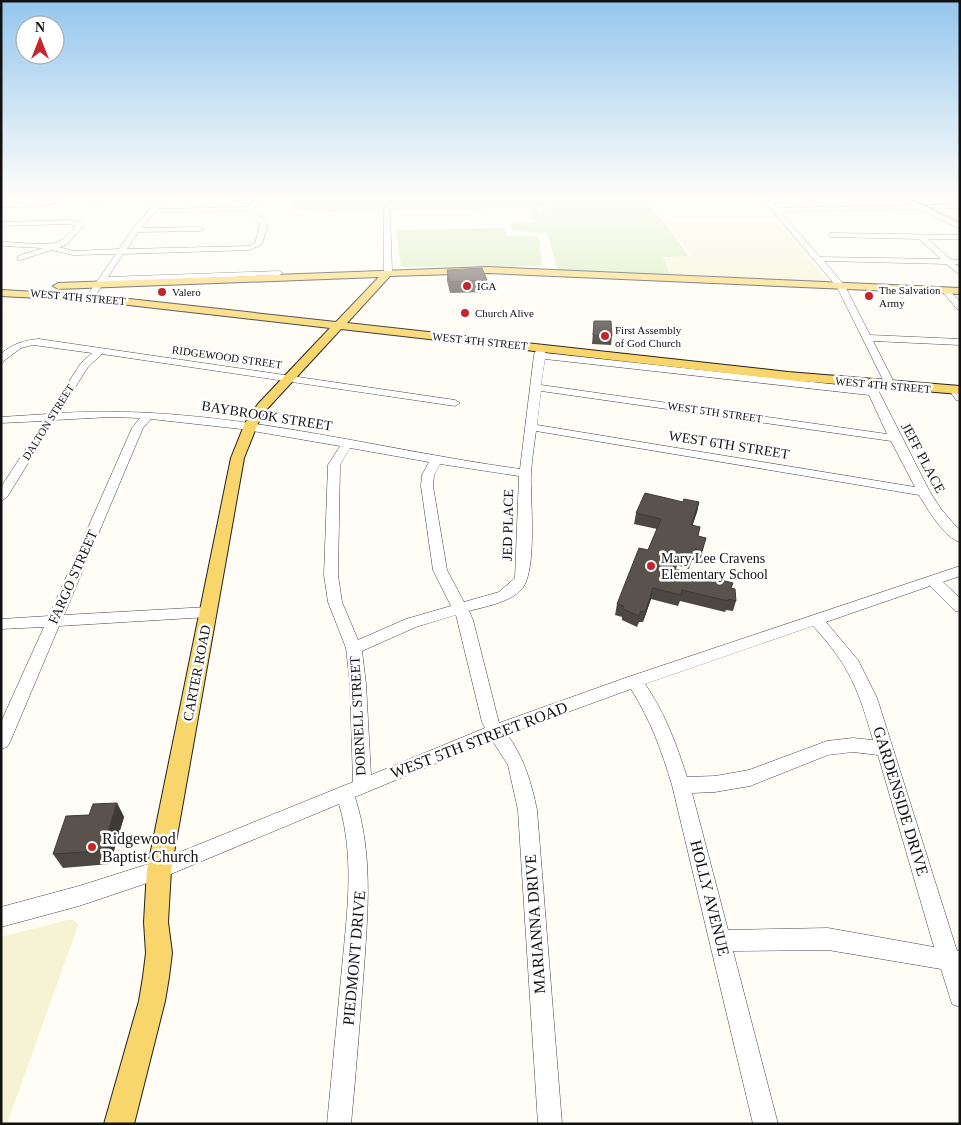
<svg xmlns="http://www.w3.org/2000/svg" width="961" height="1125" font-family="Georgia,serif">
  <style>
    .industrial { fill: #eee6ef }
    .farmland { fill: #f6f3d4 }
    .green { fill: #d5ebbd }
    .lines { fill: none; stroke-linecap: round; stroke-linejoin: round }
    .minor-casing { stroke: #444; stroke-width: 1 }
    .major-casing { stroke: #222; stroke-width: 2 }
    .minor { fill: #fff; fill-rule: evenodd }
    .major { fill: #f9d66b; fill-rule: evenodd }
    .rail { stroke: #c4262e; stroke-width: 1 }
    .wall { fill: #4d4742 }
    .shaded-wall { fill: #3f3936 }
    .building { fill: #5a524d; stroke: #3f3936 }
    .poi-dot { fill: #c4262e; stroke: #fff; stroke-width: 2 }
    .labels { text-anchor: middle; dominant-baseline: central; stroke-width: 5; stroke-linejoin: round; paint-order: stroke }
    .far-poi-label { font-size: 11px; fill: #111; stroke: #fff; text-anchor: start }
    .far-street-label { font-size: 11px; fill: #111; stroke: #fff }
    .street-label { font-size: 14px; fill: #111; stroke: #fff }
    .poi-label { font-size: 14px; fill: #111; stroke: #fff; text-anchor: start }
    .near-street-label { font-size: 16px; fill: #111; stroke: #fff }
    .near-poi-label { font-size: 16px; fill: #111; stroke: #fff; text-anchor: start }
  </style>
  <rect width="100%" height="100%" fill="#fffdf5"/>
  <path class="industrial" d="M913,196H960V204H931Z"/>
  <g class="farmland">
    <path d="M669,222H778L828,282L671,274L663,258L691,255L668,224Z"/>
    <path d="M67,920H74L78,925L76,931L7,1124H1V937Z"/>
  </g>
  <g class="green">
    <path d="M292,196H549L542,207L533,208L540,212L545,208L553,196H643L689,256L663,257L671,276L558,271L547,233L512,231L511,223L535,222L528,208L330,212L291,210Z"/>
    <path d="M503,228L507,236H539L542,266L401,267L396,230Z"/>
  </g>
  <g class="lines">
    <defs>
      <g id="minor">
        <path d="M67,196H86L109,201L106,203L75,198L43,206L1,207V203L43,202Z"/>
        <path d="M162,196H168L158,209L248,207L252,196H258L254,211L264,219L268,224L262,244L250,250L123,254L108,277L279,271L283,273L279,275L104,282L93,299L90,300L86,297L116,254L73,255L51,250L21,260H18V256L43,248L1,246V242C14,242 49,246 58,242C65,239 71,231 76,226L69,224L1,226V222L69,220L80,222L84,226L66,245L59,247L73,251L119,249L133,228ZM247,211L260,224L255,243L249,246L127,249L138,232L200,231L204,229L200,227L142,228L154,213Z"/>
        <path d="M760,196H766L777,208L911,205L895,196H903L921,205L960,204V208L929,209L960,224V229L919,209L780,212L820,257L941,259L919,239L830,237V233H833L960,235V239H928L950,259L960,260V264H955L960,268V275L946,264L824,261L845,286L870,335L960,339V345L873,341L896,386L891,389L887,388L837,287Z"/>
        <path d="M387,207L390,209L392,273L388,275L384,273V209Z"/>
        <path d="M946,288L960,301V310L957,309L942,291Z"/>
        <path d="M39,339L455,400L460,403L455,406L102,354L88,367L59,413C214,403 368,448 520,469L534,355L538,346L541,345L546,348L545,353L867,388L865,384L866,382H874L930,492L941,509L960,531V542C944,538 927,508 919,495L536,431C534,445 532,459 531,473C530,499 538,573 521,590C508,603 487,606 469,611L473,620L499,723L628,677L960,566V576L943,582L960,598V612L955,611L930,586L826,622L858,660L877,698L957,951H960V1007L952,1004L941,969L828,950L733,951L778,1124H753L672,785C661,749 651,721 631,689L507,734C524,758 531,781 537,810L562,1124H538L518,810L508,765L492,740L355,797C373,854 368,910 364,968C360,1020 356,1072 351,1124H327C332,1072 337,1020 342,968C347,913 355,858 339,804L159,879L79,906L1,927V907L79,886L158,861L353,782L350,684L346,648L328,602L324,575L328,465L340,446L241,429L151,419L143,428L64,615L208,607L213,608L215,612L213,616L208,617L59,626L10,742L7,747L1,749V722L44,627L1,629V619L49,616L132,428L140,418L110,417L55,420L7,497L1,501V487L44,421L1,423V417L48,414L81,363L92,353L33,345L21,348L1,363V354C12,344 24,340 39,339ZM545,359L869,395L887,434L541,385ZM541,391L891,441L915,487L537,425ZM350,448L429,462L422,475L421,486L433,570L451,606L406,619L358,640L342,602L338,575L340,465ZM440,464L519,476L515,578L499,592L464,602L447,570L433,486L434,475ZM456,615L482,722L485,728L371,775L366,684L362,651L416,627ZM813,626C850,666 858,689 873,740L853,738L827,741L749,770L715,776L687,777C676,743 665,713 645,684ZM853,752L878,755L934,947L828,928L728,930L692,793L715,792L750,786L828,755Z"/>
        <path d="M954,387L960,391V401L956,400L949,390Z"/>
      </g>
      <path id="major" d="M488,267L960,288V294L488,273L390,276L347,323L788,372L960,386V394L788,380L341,329L267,409L258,423L244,458L171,870L168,922L172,953L169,977L165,1001L134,1124H104L139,1001L143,977L146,953L144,922L147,870L231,458L245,423L258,404L330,328L93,301L1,296V290L93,295L336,322L379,277L58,289L53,286L58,283Z"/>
    </defs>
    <use href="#minor" class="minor-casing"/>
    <use href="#major" class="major-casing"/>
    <use href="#minor" class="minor"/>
    <use href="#major" class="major"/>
    <path class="rail" d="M906,196L960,222"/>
  </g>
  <g class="wall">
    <path d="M447,270L487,280V292L450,293L447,281Z"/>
    <path d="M594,321L612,336L611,345L592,344Z"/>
    <path d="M683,502H699L697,512L692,525L700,527L698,536L706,538L700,561L692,560L689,569L677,565L676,569L731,588L736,601L733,611L726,610L725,612L680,601L678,606L651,599L643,622H639L637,627L622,620V617L615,615L617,604L648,550L657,529L634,524L636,513Z"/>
    <path d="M117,803L124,817L110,864L63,868L53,854L89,815Z"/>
  </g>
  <g class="shaded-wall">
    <path d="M699,502L697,512L689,536L691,525Z"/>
    <path d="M653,588L651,599L643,622L645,612Z"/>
    <path d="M117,803L124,817L110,864L102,851Z"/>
  </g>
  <g class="building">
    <path d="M482,268L487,280L450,282L447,270Z"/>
    <path d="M594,321H611L612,336L593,335Z"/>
    <path d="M645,493L683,502L684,499L699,502L691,525L700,527L698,536L706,538L702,551L695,549L692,558L679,555L675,569L733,583L731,588L735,589L736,601L729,599L728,601L682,590L681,595L653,588L645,612L641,611L639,616L623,609L624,606L617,604L639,548L648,550L661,519L636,513Z"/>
    <path d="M117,803L102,851L53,854L66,816L89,815L93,804Z"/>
  </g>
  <linearGradient id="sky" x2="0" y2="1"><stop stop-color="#95c6ee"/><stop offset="0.56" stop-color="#fffefa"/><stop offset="1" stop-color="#fffefa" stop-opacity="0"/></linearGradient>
  <rect width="961" height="353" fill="url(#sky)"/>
  <g class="poi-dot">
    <circle cx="467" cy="286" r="5"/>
    <circle cx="162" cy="292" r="5"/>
    <circle cx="869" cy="296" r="5"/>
    <circle cx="465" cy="313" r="5"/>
    <circle cx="605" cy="336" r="5"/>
    <circle cx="651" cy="566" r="5"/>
    <circle cx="92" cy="847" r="5"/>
  </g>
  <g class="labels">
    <g class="far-poi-label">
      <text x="477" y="286">IGA</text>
      <text x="879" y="290">The Salvation<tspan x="879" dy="13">Army</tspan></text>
      <text x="172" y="292">Valero</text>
      <text x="475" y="313">Church Alive</text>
      <text x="615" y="330">First Assembly<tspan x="615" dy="13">of God Church</tspan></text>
    </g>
    <g class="far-street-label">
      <text transform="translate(78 297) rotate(5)">WEST 4TH STREET</text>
      <text transform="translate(480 341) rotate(6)">WEST 4TH STREET</text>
      <text transform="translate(227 357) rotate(8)">RIDGEWOOD STREET</text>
      <text transform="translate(883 385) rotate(5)">WEST 4TH STREET</text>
      <text transform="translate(715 412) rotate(8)">WEST 5TH STREET</text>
      <text transform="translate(48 422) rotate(-58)">DALTON STREET</text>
    </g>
    <g class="street-label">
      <text transform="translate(267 416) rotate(9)">BAYBROOK STREET</text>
      <text transform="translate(729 445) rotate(9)">WEST 6TH STREET</text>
      <text transform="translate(923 458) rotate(62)">JEFF PLACE</text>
      <text transform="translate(508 525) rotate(-89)">JED PLACE</text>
      <text transform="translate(73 577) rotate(-66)">FARGO STREET</text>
      <text transform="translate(197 673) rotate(-79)">CARTER ROAD</text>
      <text transform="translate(358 716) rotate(-93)">DORNELL STREET</text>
    </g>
    <g class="poi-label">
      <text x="661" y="558">Mary Lee Cravens<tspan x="661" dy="16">Elementary School</tspan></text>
    </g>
    <g class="near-street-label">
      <text transform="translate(479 740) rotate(-21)">WEST 5TH STREET ROAD</text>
      <text transform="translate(901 801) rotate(73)">GARDENSIDE DRIVE</text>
      <text transform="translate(710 898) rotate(76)">HOLLY AVENUE</text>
      <text transform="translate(535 924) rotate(-94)">MARIANNA DRIVE</text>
      <text transform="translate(354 958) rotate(-85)">PIEDMONT DRIVE</text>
    </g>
    <g class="near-poi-label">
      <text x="102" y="838">Ridgewood<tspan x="102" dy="18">Baptist Church</tspan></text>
    </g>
  </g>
  <rect width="961" height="1125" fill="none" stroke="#111111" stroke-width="5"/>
  <g transform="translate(40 40)"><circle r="24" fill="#ffffff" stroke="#a0a0a0"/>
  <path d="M0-4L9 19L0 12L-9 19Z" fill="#c4262e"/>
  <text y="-8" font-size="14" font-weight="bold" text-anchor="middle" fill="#111111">N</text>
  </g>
</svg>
